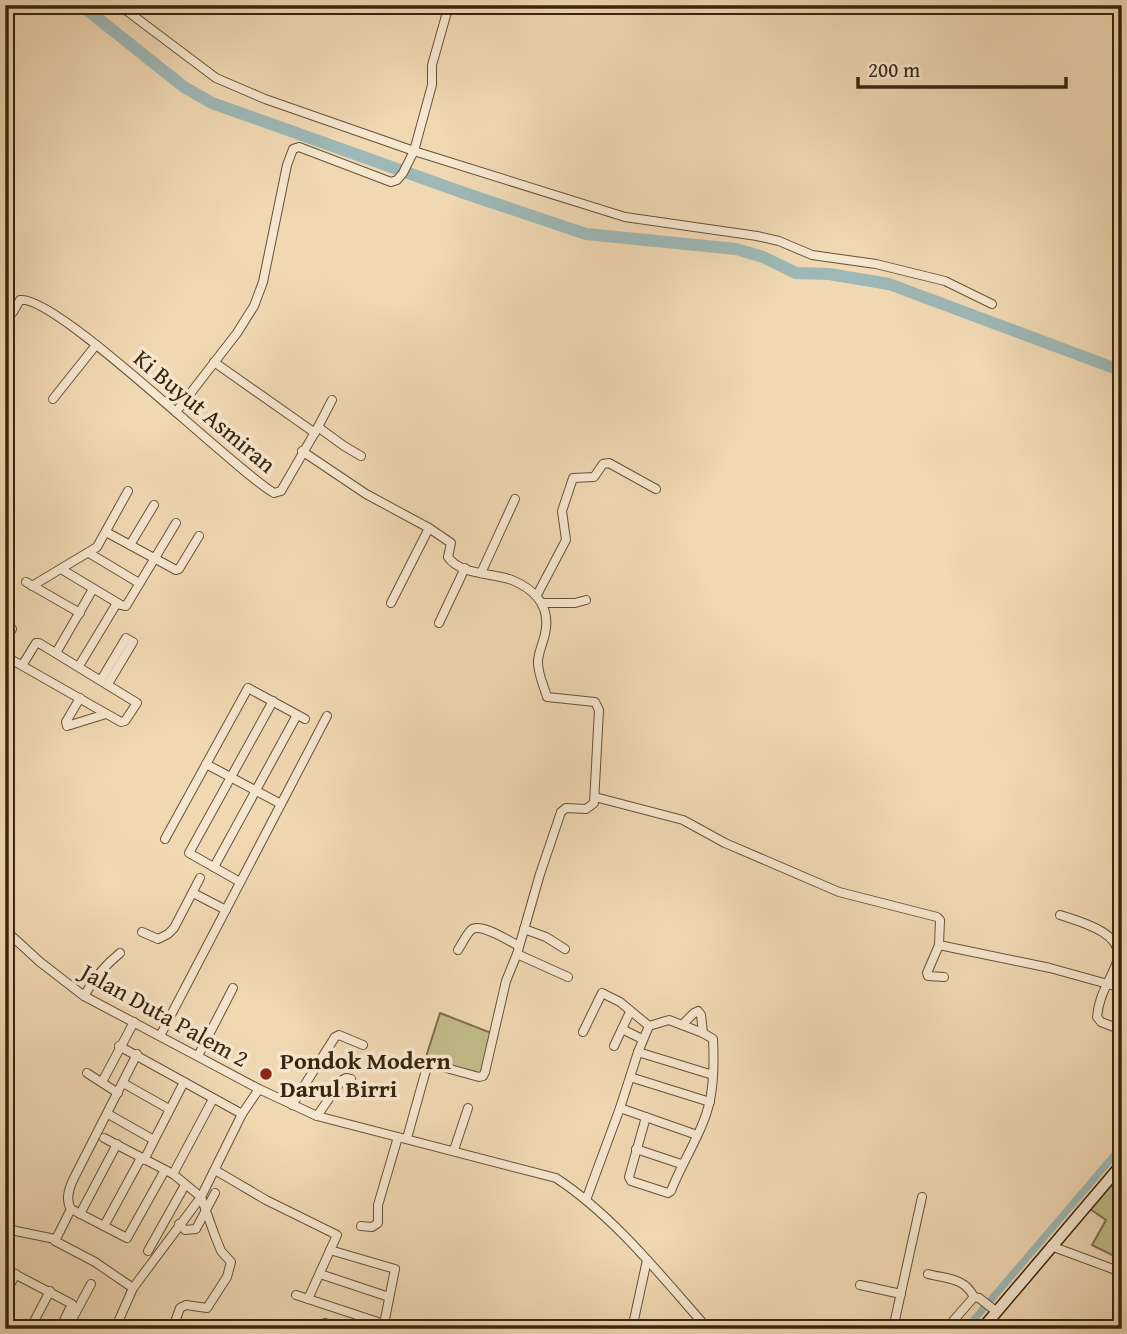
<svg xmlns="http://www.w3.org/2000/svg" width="1127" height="1334" font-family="'Gentium Book Plus',serif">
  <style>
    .green { fill: #c1bc88; stroke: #7c714b; stroke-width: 2 }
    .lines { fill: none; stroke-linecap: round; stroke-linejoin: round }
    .canal { stroke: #9db8b6; stroke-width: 7 }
    .river { stroke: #9db8b6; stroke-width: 12 }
    .street-casing { stroke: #655237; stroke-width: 10 }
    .secondary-casing { stroke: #37260e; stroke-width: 13 }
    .street { stroke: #f5e6ce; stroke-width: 8 }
    .secondary { stroke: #f5e6ce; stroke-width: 10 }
    .poi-dot { fill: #8f2418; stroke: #f5e6ce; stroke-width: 2.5 }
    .labels { text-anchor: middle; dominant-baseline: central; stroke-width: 7; stroke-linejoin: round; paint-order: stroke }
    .street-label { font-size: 24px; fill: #37260e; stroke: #f5e6ce }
    .poi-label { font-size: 24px; font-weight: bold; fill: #37260e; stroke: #f5e6ce; text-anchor: start }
  </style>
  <rect width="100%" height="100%" fill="#f0d8b3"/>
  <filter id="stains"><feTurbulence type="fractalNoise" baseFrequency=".00286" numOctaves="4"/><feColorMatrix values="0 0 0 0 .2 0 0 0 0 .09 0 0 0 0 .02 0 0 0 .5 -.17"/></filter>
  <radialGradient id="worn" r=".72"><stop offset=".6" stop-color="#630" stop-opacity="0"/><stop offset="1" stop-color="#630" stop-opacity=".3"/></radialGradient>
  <g class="green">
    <path d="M440,1013L494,1034L478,1080L424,1063Z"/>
    <path d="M1122,1172V1260L1092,1245L1106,1220L1090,1209Z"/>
  </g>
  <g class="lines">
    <path class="canal" d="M966,1329L1122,1146"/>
    <path class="river" d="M81,5L184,87L212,103L467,194L586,234L736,249L763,257L796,273L829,274L889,284L1122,371"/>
    <defs>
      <g id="street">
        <path d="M119,5L216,78L265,99L414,151L625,217L757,236L779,241L812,255L876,264L945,281L992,304"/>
        <path d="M5,318L13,312L20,300C56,294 229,466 274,493L281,491L318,427L344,446L361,456"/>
        <path d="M214,362L315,433"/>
        <path d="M53,399L96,345"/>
        <path d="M176,412L237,333L254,306L263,282L287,165L293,149L299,147L391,182L397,180L403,173L414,151L432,85V65L449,5"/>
        <path d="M318,427L332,400"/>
        <path d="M302,451L366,494L429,528"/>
        <path d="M106,532L176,570L179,569L199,536"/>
        <path d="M130,545L154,505"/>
        <path d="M89,553L139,583"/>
        <path d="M61,569L121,605L126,606L176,523"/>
        <path d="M481,573L515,499"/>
        <path d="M26,582L80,613"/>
        <path d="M32,586L97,547L128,491"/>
        <path d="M537,595L566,540L562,511L573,478L594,477L603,464L609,463L656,489"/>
        <path d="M391,603L429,528L451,543L448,557C460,575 493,573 512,580C536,590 551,607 545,634C543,643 539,651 538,660C537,672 544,686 547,697L595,702L599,710L594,803L586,809L566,808L561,812L540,874L517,954L506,981L485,1072L483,1076L479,1077L428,1063L407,1138"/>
        <path d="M542,603H575L586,600"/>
        <path d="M439,623L465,568"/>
        <path d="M5,642L12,629"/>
        <path d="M56,653L93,589"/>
        <path d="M5,656L121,722L125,721L137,703L39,643H36L23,664"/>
        <path d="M79,666L117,603"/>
        <path d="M101,680L126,638L133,642L108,684"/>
        <path d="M80,698L66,722L67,726L106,714"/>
        <path d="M206,764L281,804"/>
        <path d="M595,797L683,820L725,843L839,892L937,917L940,920L939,945L1050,968L1122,988"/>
        <path d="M165,839L248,688L305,719"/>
        <path d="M214,867L297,715"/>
        <path d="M240,882L189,853L273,701"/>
        <path d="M193,893L226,910"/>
        <path d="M1060,915C1078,921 1127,933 1117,962C1110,981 1099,994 1097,1017L1101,1022L1122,1030"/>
        <path d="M524,929L546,937L565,949"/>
        <path d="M5,930L40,962L84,996L259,1089L317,1116L556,1178C614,1216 662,1277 708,1329"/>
        <path d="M142,932L158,939L168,934L174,928L200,878"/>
        <path d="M939,945L927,973L928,976L944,977"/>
        <path d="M458,950C462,944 466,935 471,930C480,922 509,941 519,946"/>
        <path d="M517,954L568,977"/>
        <path d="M84,996C94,978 104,966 120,953"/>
        <path d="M630,1012L622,1029L642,1039"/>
        <path d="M682,1025L694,1013L698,1011L701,1015L703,1033"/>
        <path d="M583,1032L602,993L620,1002L649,1026"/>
        <path d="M160,1036L327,716"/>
        <path d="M119,1046L242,1114"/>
        <path d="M614,1046L622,1029"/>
        <path d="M638,1052L649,1026L669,1020L703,1033L713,1039C714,1059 714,1081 710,1100C704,1130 682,1162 671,1191L668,1193L631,1181L629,1177L646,1117"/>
        <path d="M198,1056L233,988"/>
        <path d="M87,1073L118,1093"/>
        <path d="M630,1077L638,1052L713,1075"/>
        <path d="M102,1082L134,1022"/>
        <path d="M123,1083L169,1109"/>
        <path d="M292,1105L335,1037L339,1035L363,1045"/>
        <path d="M5,1106L9,1101"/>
        <path d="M620,1108L630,1077L710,1102"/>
        <path d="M108,1114L154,1140"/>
        <path d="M317,1116L342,1080L346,1078L351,1079"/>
        <path d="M104,1138L173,1174L201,1197L215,1236L221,1251L231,1262L227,1277L207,1308L186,1305L180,1308L176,1319L181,1329"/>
        <path d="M636,1149L681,1164"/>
        <path d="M454,1150L468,1108"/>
        <path d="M144,1160L184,1082"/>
        <path d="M215,1170L266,1200L337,1235L308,1299"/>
        <path d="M173,1174L213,1099"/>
        <path d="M586,1200L620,1108L697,1135"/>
        <path d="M71,1209L127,1238L165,1170"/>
        <path d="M80,1214L117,1144"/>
        <path d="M179,1224L185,1230L196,1229L215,1193"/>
        <path d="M5,1226L16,1231L55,1239"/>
        <path d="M104,1226L141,1158"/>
        <path d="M361,1226L372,1227L378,1223V1205L398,1137"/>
        <path d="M1051,1246L1113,1269L1122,1263"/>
        <path d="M148,1251L185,1185"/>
        <path d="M5,1269L72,1304L60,1329"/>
        <path d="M320,1274L389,1297"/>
        <path d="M928,1274C946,1279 964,1277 974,1297L979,1298L997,1312"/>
        <path d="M860,1285L901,1294"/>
        <path d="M133,1288L95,1262L55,1241L71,1209C65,1199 69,1188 74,1178L137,1054"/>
        <path d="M5,1293L16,1274"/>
        <path d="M296,1295L384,1324L395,1269L330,1250"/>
        <path d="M325,1323L343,1329"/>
        <path d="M30,1329L50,1291"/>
        <path d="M67,1329L91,1284"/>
        <path d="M115,1329L133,1288L201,1197L242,1114L259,1089"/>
        <path d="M590,1329H591"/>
        <path d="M632,1329L647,1260"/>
        <path d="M893,1329L922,1197"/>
        <path d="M946,1329L974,1297"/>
      </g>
      <path id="secondary" d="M982,1329L1122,1164"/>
    </defs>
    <use href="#street" class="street-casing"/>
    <use href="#secondary" class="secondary-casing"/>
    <use href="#street" class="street"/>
    <use href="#secondary" class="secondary"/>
  </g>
  <circle class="poi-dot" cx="266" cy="1074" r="7"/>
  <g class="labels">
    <g class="street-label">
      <text transform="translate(205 411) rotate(40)">Ki Buyut Asmiran</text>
      <text transform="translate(165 1015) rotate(29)">Jalan Duta Palem 2</text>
    </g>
    <g class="poi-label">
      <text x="280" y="1060">Pondok Modern<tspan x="280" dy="28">Darul Birri</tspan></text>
    </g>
  </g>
  <rect width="1127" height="1334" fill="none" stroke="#f0d8b3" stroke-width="28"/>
  <rect x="7" y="7" width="1113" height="1320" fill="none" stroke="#37260e" stroke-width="3.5"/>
  <rect x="14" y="14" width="1099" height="1306" fill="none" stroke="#37260e" stroke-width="2"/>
  <path d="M858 77v10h208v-10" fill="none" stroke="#37260e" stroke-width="3.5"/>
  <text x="868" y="77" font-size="21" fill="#37260e" stroke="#f5e6ce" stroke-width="5" paint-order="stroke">200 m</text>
  <rect width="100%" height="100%" filter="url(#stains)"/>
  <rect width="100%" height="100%" fill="url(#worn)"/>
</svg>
